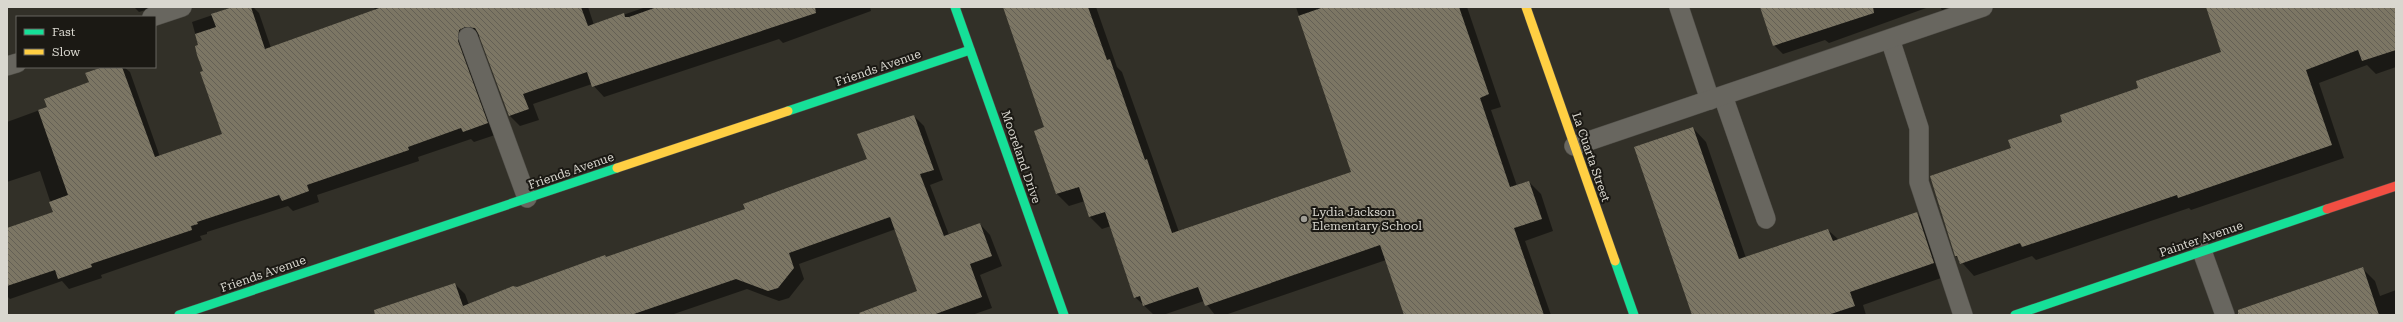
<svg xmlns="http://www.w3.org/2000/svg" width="2403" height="322" font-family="'Roboto Serif',serif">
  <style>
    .shadow { fill: #0007 }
    .building { fill: url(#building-back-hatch) }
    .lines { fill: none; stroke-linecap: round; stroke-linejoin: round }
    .lane-casing { stroke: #4f4d47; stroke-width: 20 }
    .fast-casing { stroke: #4f4d47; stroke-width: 10 }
    .slow-casing { stroke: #4f4d47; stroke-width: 10 }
    .jam-casing { stroke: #4f4d47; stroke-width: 10 }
    .lane { stroke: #68665f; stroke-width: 19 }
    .fast { stroke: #16e098; stroke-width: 9 }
    .slow { stroke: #ffcf43; stroke-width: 9 }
    .jam { stroke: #f24e42; stroke-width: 9 }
    .poi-dot { fill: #9f9d95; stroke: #1b1914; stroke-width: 1.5 }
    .labels { text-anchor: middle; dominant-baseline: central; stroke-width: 4; stroke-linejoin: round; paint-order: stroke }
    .street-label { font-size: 12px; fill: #d9d7cf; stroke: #1b1914 }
    .poi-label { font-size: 12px; fill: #d9d7cf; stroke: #1b1914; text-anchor: start }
  </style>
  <defs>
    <pattern id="building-back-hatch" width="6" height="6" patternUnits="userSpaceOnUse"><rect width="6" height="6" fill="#7c7664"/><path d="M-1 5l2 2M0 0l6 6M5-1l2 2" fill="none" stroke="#646055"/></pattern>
  </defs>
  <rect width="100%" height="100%" fill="#323028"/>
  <g class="shadow">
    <path d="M134,7H156L139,12Z"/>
    <path d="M236,7H253L259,13L271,48L375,11L374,7H588L594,25L646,7H870L871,11L783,43L779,39L604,97L592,84L533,104L539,120L520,126L510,116L481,38L475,37L498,134L474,142L471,139L418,157L419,161L317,195L319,202L293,211L288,206L207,232V234L200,236L202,240L101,275L102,278L69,289L62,281L10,299L7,296V229L54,213L40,171L7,182V122L48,107L90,83L106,67H124L130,72L160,157L223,135L192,22Z"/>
    <path d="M1004,7H1096L1117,67L1122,72L1179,232L1353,173L1296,7H1467L1501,107L1491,110L1517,186L1529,182L1541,194L1553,231L1525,241L1551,315H1405L1386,260L1225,315H1215L1204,301L1163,315H1154L1135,297L1111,226L1102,229L1090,217L1085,201L1069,206L1057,194L1035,131L1045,128Z"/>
    <path d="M1761,7H1929L1829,43L1825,40L1783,54L1774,45Z"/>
    <path d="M1940,7H1950L1942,10Z"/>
    <path d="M2214,7H2396V67L2376,74L2367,65L2319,83L2344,158L2191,210L2189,208L2036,260L2032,256L1974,276L1956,256L2012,148L2063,122L2222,52Z"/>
    <path d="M914,116L924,126L943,180L930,185L949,235L980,224L990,235L1002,266L980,275L992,308L972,315H858L918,291L896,229L799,264L804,279L789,298L779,301L747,289L671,315H407L455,284L465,294L469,305L746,210L868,160Z"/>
    <path d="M1693,128L1706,142L1746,258L1828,230L1839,240L1917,214L1930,227L1947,276L1863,305L1866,315H1693Z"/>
    <path d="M2362,268L2375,281L2380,296L2396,290V315H2242Z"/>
  </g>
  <g class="building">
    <path d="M233,7H251L265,49L382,7H581L588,26L624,13L625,17H629L657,7H815L816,13L592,87L587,72L523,94L529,109L509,116L478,33L475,28L465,27L459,30L458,41L488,123L463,132L461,128L408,147L409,150L307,185L309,191L282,201L279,195L197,222L198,224L191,226L192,230L91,264L92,267L58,279L55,270L7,286V228L53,212L49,202L68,195L38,110L47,107L44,99L89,82L85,73L103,67H122L155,157L222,134L200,72L203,71L197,55L195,46L198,45L195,34L216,27L211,14Z"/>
    <path d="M1003,7H1088L1107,60L1110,59L1145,160L1147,159L1172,233L1351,172L1298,16L1324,7H1459L1489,94L1480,98L1510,187L1529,181L1542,219L1514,228L1544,315H1404L1380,245L1205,306L1198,287L1143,306L1140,296L1134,298L1105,212L1089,217L1079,187L1056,194L1034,131L1044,127Z"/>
    <path d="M1760,7H1873L1874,13L1773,46Z"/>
    <path d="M2206,7H2396V50L2362,61L2358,50L2306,70L2332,145L2178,198L2177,195L2022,247L2020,243L1960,264L1957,256H1955L1930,176L2011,148L2008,140L2062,122L2060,115L2138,88L2136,81L2221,52Z"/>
    <path d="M914,115L934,170L920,174L944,236L980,223L992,256L970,264L982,297L933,315H860L859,313L917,291L890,217L789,253L794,268L778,288L768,291L736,279L631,315H375L374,310L455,283L463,306L513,286L517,287L605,255L606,257L745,209L743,204L867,159L857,134Z"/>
    <path d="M1693,127L1739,259L1828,229L1833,241L1917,212L1934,263L1850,292L1855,306L1828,315H1692L1634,147Z"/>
    <path d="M2363,267L2379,315H2238V310Z"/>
  </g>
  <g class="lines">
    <defs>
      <g id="lane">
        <path d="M1679,7L1710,100"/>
        <path d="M152,17L182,7"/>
        <path d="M468,37L527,198"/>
        <path d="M1890,39L1919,128V182L1963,315"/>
        <path d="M7,66L17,63"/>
        <path d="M1723,96L1766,219"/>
        <path d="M1574,146L1983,7"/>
        <path d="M2202,251L2225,315"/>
      </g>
      <g id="fast">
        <path d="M955,7L1064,315"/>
        <path d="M788,111L970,50"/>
        <path d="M1615,261L1634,315"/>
        <path d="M179,315L617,168"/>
        <path d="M2015,315L2327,209"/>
      </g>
      <g id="slow">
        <path d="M1526,7L1615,261"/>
        <path d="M617,168L788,111"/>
      </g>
      <path id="jam" d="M2327,209L2396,186"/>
    </defs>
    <use href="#lane" class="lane-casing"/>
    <use href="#fast" class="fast-casing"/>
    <use href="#slow" class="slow-casing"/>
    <use href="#jam" class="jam-casing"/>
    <use href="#lane" class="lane"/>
    <use href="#fast" class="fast"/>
    <use href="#slow" class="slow"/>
    <use href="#jam" class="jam"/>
  </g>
  <circle class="poi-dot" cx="1304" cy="219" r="4"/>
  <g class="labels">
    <g class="street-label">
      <text transform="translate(878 68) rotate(-19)">Friends Avenue</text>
      <text transform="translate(1021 157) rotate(71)">Mooreland Drive</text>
      <text transform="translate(1591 157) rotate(71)">La Cuarta Street</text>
      <text transform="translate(571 171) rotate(-19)">Friends Avenue</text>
      <text transform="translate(2201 239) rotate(-19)">Painter Avenue</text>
      <text transform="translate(263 274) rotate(-19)">Friends Avenue</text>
    </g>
    <g class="poi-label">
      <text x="1312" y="212">Lydia Jackson<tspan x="1312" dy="14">Elementary School</tspan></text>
    </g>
  </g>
  <rect width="2403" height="322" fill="none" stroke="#d9d7cf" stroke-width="16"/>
  <rect x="16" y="16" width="140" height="52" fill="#1b1914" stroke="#67655f"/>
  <rect x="24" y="29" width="20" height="6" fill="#16e098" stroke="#67655f"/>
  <text x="52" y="36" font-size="12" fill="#d9d7cf">Fast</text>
  <rect x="24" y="49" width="20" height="6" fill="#ffcf43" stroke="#67655f"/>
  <text x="52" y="56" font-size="12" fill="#d9d7cf">Slow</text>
</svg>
